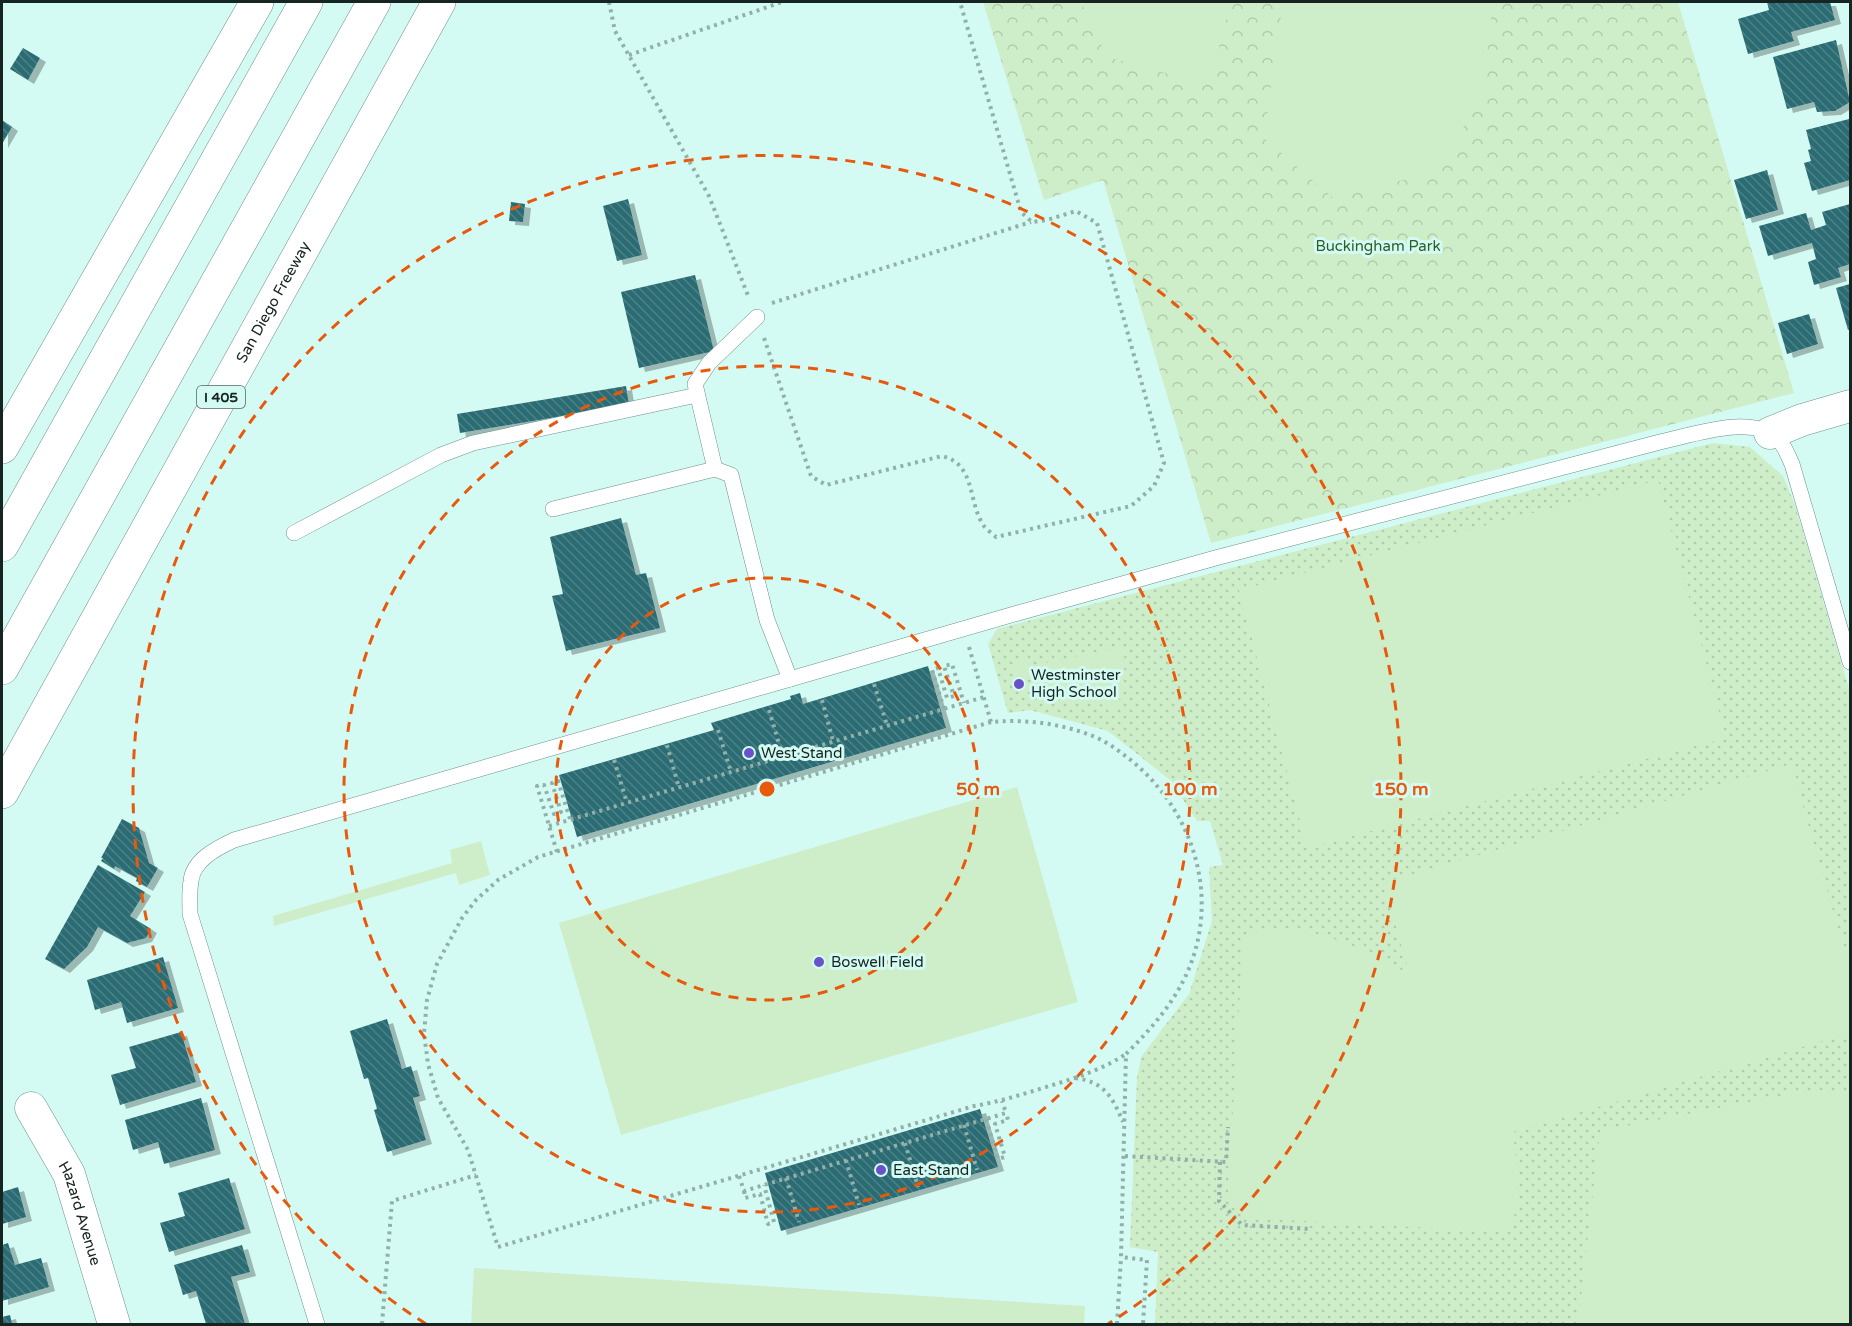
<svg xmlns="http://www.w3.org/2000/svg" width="1852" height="1326" font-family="'Varela Round',sans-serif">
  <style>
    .grass { fill: url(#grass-dots) }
    .forest { fill: url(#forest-crowns) }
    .garden { fill: #ceeec9 }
    .building { fill: url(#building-back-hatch); filter: url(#shadow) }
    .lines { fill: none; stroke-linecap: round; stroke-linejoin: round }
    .lane-casing { stroke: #6c908a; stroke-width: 16 }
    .street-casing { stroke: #6c908a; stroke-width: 33 }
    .highway-casing { stroke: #6c908a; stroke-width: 34 }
    .path { stroke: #92b0aa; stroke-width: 4; stroke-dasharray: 3 4.5; stroke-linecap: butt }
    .lane { stroke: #fff; stroke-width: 15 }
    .street { stroke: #fff; stroke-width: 32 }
    .highway { stroke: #fff; stroke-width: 33 }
    .ring { fill: none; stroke: #e8590c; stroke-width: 3; stroke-dasharray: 10 8 }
    .poi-dot { fill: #6951ca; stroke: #d4fbf3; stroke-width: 2 }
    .labels { text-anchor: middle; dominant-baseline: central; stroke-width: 6; stroke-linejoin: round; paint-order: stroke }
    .shield { fill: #d4fbf3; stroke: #4f6461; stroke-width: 1.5 }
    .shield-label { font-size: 14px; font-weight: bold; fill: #162422 }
    .park-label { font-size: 15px; fill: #2f5c28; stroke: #d4fbf3 }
    .street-label { font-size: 15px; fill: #162422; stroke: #d4fbf3 }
    .poi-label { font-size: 15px; fill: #162422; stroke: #d4fbf3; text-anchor: start }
    .centre { fill: #e8590c; stroke: #d4fbf3; stroke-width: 3 }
    .ring-label { font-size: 18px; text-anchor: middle; font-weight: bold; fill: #e8590c; stroke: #d4fbf3; stroke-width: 6; stroke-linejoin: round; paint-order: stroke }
  </style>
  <defs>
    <pattern id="grass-dots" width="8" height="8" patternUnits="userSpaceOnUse" patternTransform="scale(1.5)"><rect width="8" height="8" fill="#ceeec9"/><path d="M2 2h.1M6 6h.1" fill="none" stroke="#b0ccac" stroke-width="1.8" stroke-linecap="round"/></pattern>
    <pattern id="forest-crowns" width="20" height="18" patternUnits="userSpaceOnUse" patternTransform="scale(1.5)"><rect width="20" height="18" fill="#ceeec9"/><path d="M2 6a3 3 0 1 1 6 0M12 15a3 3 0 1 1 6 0" fill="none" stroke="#b0ccac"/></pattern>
    <pattern id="building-back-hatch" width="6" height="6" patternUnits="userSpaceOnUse" patternTransform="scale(1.5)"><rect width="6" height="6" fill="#2c6c73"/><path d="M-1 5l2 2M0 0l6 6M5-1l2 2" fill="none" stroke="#4f8086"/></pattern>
    <filter id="shadow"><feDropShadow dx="6" dy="4" stdDeviation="0" flood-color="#0004"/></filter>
  </defs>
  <rect width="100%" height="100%" fill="#d4fbf3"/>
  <path class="grass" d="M1713,443L1750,447L1783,476L1795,505L1850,692V1324H1155L1158,1252L1130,1247L1137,1077L1141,1057L1189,994L1212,921L1209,867L1223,865L1210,821H1197L1170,780L1108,731L1030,710L1008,713L988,644L997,629Z"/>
  <path class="forest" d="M983,2H1678L1794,393L1211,543L1103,180L1044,200Z"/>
  <g class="garden">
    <path d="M1081,2H1231L1209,85L1107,57Z"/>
    <path d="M1283,2H1493L1482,97L1435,172L1333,198L1264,138Z"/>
    <path d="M1658,480L1726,738L1307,848L1239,590Z"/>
    <path d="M1123,647C1127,670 1123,690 1116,711L1028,672L1027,677L1012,674L1015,660L1029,662V666Z"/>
    <path d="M1791,764L1850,970V1033L1513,1132C1517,1170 1524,1194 1509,1232L1246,1218L1228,1192L1243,939C1249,936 1257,931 1264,930C1310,923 1372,951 1410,975L1383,883Z"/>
    <path d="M1017,787L1078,1002L621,1135L559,923Z"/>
    <path d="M481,841L490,875L459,885L456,873L274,926L273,916L452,863L450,850Z"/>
    <path d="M1825,1090L1850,1095V1324H1578L1600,1131L1806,1091Z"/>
    <path d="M474,1268L1085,1306L1084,1324H471Z"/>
  </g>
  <g class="building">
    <path d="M1767,2H1830L1835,20L1791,32L1794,41L1748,54L1738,19L1769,10Z"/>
    <path d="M1836,40L1850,102L1835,111L1817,112L1814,102L1787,109L1773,57Z"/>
    <path d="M23,48L40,58L28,80L10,69Z"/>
    <path d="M1849,119L1850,180L1812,191L1804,163L1811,161L1808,150L1811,149L1806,130Z"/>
    <path d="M2,120L12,127L2,144Z"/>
    <path d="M1767,170L1778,210L1746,219L1734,180Z"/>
    <path d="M628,199L642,255L617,261L603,206Z"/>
    <path d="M511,202L525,204L523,222L509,221Z"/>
    <path d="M1850,204V264L1838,268L1841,277L1814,285L1808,262L1816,259L1812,243L1768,256L1759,226L1806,213L1811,230L1826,225L1822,212Z"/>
    <path d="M695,275L714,351L639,368L621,292Z"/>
    <path d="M1850,284V329L1848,330L1836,288Z"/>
    <path d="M1809,314L1818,344L1787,354L1778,323Z"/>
    <path d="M626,386L629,405L460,433L457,414Z"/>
    <path d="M621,518L636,575L646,573L660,628L566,651L552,596L563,594L550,537Z"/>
    <path d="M928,666L946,728L577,837L559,775L714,730L711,723L791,699L790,696L800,693L803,704Z"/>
    <path d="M122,819L139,828L149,863L158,868L147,887L136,881L137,878L115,866L114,869L101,861L103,858H101Z"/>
    <path d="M98,865L145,892L130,916L151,929L146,938L127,943L98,927L87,947L64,969L45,959Z"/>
    <path d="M163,957L178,1008L127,1023L121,1002L95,1010L87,980Z"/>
    <path d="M387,1019L402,1069L411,1066L420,1096L413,1098L426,1140L387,1152L374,1110L377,1109L368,1078L364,1079L350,1031Z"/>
    <path d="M181,1032L196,1082L120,1105L111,1075L136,1068L129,1047Z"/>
    <path d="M201,1098L215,1150L164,1164L158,1142L133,1150L125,1120Z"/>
    <path d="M980,1109L998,1167L781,1231L765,1173Z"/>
    <path d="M229,1178L245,1229L169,1252L160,1223L185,1216L178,1193Z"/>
    <path d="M18,1187L26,1217L2,1224V1192Z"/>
    <path d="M8,1243L15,1265L41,1258L49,1287L2,1301V1245Z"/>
    <path d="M242,1245L250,1272L231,1277L245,1324H206L196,1291L183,1295L174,1265Z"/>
    <path d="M10,1315L12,1324H2V1317Z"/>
  </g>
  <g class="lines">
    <defs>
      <g id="lane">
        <path d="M715,469L695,384L709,363L757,317"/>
        <path d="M553,509L715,469L731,475L767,620L790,679"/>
        <path d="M294,533L441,455L473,443L697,395"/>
        <path d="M317,1324L190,914C190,903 189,892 191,881C193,860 217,848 234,840L1018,613L1219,557L1660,442C1693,435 1757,411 1781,443C1786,449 1789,458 1792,464L1850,662"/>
      </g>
      <g id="street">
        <path d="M1770,433L1802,420L1850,406"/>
        <path id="s1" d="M31,1108L69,1174L114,1324"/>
      </g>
      <g id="highway">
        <path d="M2,447L257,2"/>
        <path d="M2,545L306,2"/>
        <path d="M2,668L374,2"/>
        <path id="s2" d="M2,792L439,2"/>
      </g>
    </defs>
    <use href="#lane" class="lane-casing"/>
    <use href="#street" class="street-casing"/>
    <use href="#highway" class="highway-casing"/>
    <g class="path">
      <path d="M609,2L615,31L709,196L749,298"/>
      <path d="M629,55L782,2"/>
      <path d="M772,303L1031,222"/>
      <path d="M764,338L811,476L826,485L942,456C975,464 968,499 982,523C985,529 992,533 996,537L1131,506L1154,486L1164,463L1097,223L1076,211L1047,220L1032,222L1021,212L960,2"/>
      <path d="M969,647L991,722C1023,719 1059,723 1090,735C1105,740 1119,751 1132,761C1192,811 1219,892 1190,966C1176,1001 1152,1028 1126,1054L1121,1257L1147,1260L1143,1324"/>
      <path d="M874,684L887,725"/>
      <path d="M822,700L833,741"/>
      <path d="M944,709L932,670L938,668L947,698L954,696L944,666L952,664L964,703"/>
      <path d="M769,710L783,757"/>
      <path d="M991,722L538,857L498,880L476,900L462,918L437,964L427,1000L424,1033L428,1064L438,1098L468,1150L498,1247L974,1106C998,1102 1020,1095 1043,1088C1072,1079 1100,1071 1126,1054"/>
      <path d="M718,730L731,772"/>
      <path d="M667,745L679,788"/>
      <path d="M614,760L627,803"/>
      <path d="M549,826L984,697"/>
      <path d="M557,852L537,786L544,785L554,814L561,812L552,783L558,781L570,819"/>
      <path d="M1075,1078C1104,1082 1112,1096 1123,1122"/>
      <path d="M986,1119L998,1159L1005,1157L995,1124L1008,1120L1006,1113"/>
      <path d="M964,1125L977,1170"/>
      <path d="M905,1143L918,1187"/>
      <path d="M1125,1156L1226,1162L1228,1127"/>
      <path d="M846,1160L859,1205"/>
      <path d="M1220,1162L1219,1201L1242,1225L1310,1229"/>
      <path d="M739,1176L744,1191L764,1185L1006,1113L1002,1101"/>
      <path d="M786,1178L799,1222"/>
      <path d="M744,1191L745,1198L760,1194L768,1224L774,1222L764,1185"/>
      <path d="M382,1324L392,1201L476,1175"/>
      <path d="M1117,1324L1121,1257"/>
    </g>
    <use href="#lane" class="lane"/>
    <use href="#street" class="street"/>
    <use href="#highway" class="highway"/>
  </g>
  <g class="ring">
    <circle cx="767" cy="789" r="211"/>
    <circle cx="767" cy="789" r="423"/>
    <path d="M426 1324A634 634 0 1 1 1108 1324"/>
  </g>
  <g class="poi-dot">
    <circle cx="1019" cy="684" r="6"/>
    <circle cx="749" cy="753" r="6"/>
    <circle cx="819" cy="962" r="6"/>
    <circle cx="881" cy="1170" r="6"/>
  </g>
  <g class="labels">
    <rect class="shield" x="197" y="386" width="48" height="22" rx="4.5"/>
    <g class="shield-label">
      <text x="221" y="397">I 405</text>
    </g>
    <g class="park-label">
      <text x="1378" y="246">Buckingham Park</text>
    </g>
    <g class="street-label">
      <text stroke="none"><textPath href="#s2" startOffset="560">San Diego Freeway</textPath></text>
      <text stroke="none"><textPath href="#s1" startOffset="117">Hazard Avenue</textPath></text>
    </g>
    <g class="poi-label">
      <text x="1031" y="675">Westminster<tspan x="1031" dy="17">High School</tspan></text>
      <text x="761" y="753">West Stand</text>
      <text x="831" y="962">Boswell Field</text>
      <text x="893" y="1170">East Stand</text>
    </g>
  </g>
  <circle cx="767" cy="789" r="9" class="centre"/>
  <g class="ring-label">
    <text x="978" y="795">50 m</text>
    <text x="1190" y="795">100 m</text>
    <text x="1401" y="795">150 m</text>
  </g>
  <rect width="1852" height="1326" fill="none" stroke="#162422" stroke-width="6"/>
</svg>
